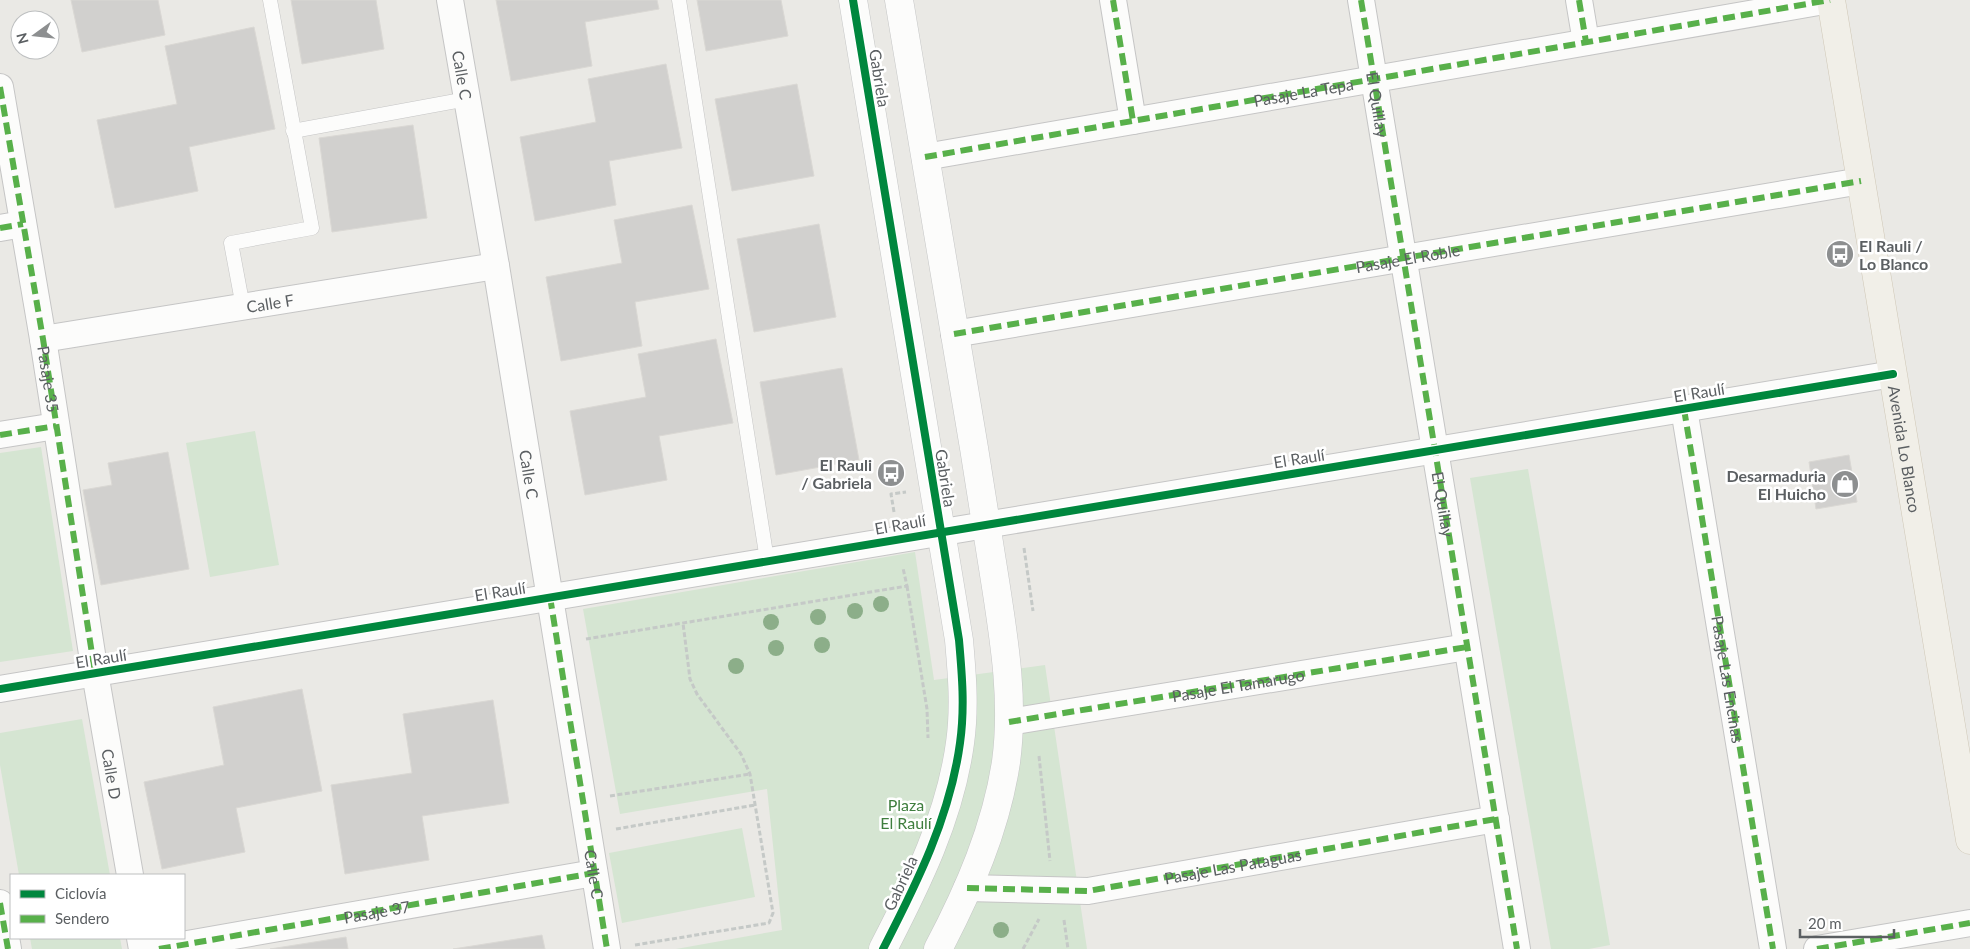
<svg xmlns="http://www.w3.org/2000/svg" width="1970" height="949" font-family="Lato,sans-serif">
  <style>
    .green { fill: #d5e5d2 }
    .building { fill: #d1d0ce; stroke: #dad8d4 }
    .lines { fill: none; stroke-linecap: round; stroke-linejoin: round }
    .lane-casing { stroke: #c5c5c5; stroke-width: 15 }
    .street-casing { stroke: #c5c5c5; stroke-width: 28 }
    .secondary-casing { stroke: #c5c6c6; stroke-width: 29 }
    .primary-casing { stroke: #cfc7b6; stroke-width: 29 }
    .path { stroke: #c5c9c7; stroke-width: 3; stroke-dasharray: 5 2.5; stroke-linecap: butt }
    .lane { stroke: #fcfcfb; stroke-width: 14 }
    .street { stroke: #fcfcfb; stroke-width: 26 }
    .secondary { stroke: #fcfcfb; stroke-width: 28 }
    .primary { stroke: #f1efe8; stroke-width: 28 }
    .quiet { stroke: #58b04a; stroke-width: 6; stroke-dasharray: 12 6; stroke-linecap: butt }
    .cycleway-casing { stroke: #fff; stroke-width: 11 }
    .cycleway { stroke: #00873e; stroke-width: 8 }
    .tree { fill: #8cae89 }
    .labels { text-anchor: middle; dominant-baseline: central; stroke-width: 5; stroke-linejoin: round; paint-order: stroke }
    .street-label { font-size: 16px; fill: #5b5f62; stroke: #fff }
    .poi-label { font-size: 16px; font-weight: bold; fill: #5b5f62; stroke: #fff; text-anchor: end }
    .park-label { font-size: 16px; fill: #3f7e3e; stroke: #fff }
  </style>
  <rect width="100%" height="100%" fill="#eae9e5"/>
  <g class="green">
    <path d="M255,431L279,565L210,577L186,443Z"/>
    <path d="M41,447L73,651L0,662V453Z"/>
    <path d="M1528,469L1610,945L1589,949H1551L1470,478Z"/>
    <path d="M915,552L934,680L1045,665L1087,949H676L782,930L767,789L620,814L583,609Z"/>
    <path d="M82,719L110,875H19L0,765V733Z"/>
    <path d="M742,828L755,897L622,923L609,853Z"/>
    <path d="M30,938H120L122,949H32Z"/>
  </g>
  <g class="building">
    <path d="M71,0H158L165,35L82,52Z"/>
    <path d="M291,0H376L384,49L302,64Z"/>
    <path d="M496,0H657L659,9L585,22L592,66L511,81Z"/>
    <path d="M697,0H781L788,36L706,51Z"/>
    <path d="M254,27L275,129L189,147L198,191L115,208L97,120L177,104L165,46Z"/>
    <path d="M666,64L682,148L609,161L616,205L535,221L520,137L596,122L588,79Z"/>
    <path d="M797,84L814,176L732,191L715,99Z"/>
    <path d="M413,125L427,218L332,232L319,138Z"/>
    <path d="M692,205L709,289L635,302L642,346L561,361L546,277L622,263L614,220Z"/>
    <path d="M819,224L836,317L754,332L737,239Z"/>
    <path d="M716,339L733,423L659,436L667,480L585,495L570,411L646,397L638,354Z"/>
    <path d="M842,368L859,460L776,475L760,382Z"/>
    <path d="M168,452L189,569L101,585L83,490L112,485L108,463Z"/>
    <path d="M1849,455L1857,502L1816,509L1809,462Z"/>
    <path d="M302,689L322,791L236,808L245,852L162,869L144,782L224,765L213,707Z"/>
    <path d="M493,700L509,803L422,816L429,860L345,874L331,785L412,773L403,714Z"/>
    <path d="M542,935L545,949H453Z"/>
    <path d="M346,937L348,949H270Z"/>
  </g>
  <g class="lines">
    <defs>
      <g id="lane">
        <path d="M679,0L767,560"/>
        <path d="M293,131L467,99"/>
        <path d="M243,307L231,243L312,228L270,0"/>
      </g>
      <g id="street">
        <path id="s1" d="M450,0L496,266L607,949"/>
        <path d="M1113,0L1133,121"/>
        <path id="s2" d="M1361,0L1517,949"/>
        <path d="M1579,0L1586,42"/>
        <path id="s3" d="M0,87L43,339L95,673L130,875"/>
        <path d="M925,157L1830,0"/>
        <path d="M0,228L23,224"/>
        <path d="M954,334L1861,181"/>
        <path id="s4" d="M43,339L496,266"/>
        <path d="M1684,409L1773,949"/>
        <path d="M0,435L56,426"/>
        <path d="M0,689L1893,374"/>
        <path d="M1009,722L1467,647"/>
        <path d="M967,888L1088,891L1496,819"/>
        <path d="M0,903L8,949"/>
        <path d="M140,938L142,949"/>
        <path id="s5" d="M159,949L594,873"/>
        <path d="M1817,949L1970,923"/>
      </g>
      <g id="secondary">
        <path d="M853,0L959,640C962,674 965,708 960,743C950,817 917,883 883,949"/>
        <path d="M899,0C924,149 948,298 974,448C981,494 989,541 996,587C1005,645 1014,703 1006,762C996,828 969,890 938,949"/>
      </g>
      <g id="primary">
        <path id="s6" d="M1831,0L1970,840"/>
      </g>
    </defs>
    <use href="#lane" class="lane-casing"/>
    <use href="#street" class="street-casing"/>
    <use href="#secondary" class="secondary-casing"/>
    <use href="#primary" class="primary-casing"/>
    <g class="path">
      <path d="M894,512L891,494L906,492"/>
      <path d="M1024,548L1033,611"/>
      <path d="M907,586L927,709L928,738"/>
      <path d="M586,639L907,586L903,568"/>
      <path d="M1039,756L1050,861"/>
      <path d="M610,796L750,774"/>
      <path d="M616,829L755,805"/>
      <path d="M1064,920L1068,949"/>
      <path d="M635,945L769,923L773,913L750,774L741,754L697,694L690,679L683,623"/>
      <path d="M1023,949L1039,919"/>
    </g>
    <use href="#lane" class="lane"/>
    <use href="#street" class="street"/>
    <use href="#secondary" class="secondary"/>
    <use href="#primary" class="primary"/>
    <g class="quiet">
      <path d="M1113,0L1133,121"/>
      <path d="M1361,0L1517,949"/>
      <path d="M1579,0L1586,42"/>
      <path id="s7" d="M0,87L43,339L95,673"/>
      <path id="s8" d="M925,157L1830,0"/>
      <path d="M0,228L23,224"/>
      <path id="s9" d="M954,334L1861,181"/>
      <path id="s10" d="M1684,409L1773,949"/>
      <path d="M0,435L56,426"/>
      <path d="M550,597L607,949"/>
      <path id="s11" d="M1009,722L1467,647"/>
      <path id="s12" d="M967,888L1088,891L1496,819"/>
      <path d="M0,903L8,949"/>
      <path d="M159,949L594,873"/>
      <path d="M1817,949L1970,923"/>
    </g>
    <defs>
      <g id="cycleway">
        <path d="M853,0L959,640C962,674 965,708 960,743C950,817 917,883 883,949"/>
        <path d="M0,689L1893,374"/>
      </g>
    </defs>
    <use href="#cycleway" class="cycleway-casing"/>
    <use href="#cycleway" class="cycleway"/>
  </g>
  <g class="tree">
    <circle cx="881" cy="604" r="8"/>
    <circle cx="855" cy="611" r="8"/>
    <circle cx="818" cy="617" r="8"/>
    <circle cx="771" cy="622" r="8"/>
    <circle cx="822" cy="645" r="8"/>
    <circle cx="776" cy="648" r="8"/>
    <circle cx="736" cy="666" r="8"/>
    <circle cx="1001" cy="930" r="8"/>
  </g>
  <defs>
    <symbol id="bus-disc" viewBox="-11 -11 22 22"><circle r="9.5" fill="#8d8f90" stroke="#fff"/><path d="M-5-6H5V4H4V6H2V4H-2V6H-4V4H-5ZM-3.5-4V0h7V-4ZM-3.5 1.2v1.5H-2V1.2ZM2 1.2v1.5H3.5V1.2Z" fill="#fff"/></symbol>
    <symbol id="shop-disc" viewBox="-11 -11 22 22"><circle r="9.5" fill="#8d8f90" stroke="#fff"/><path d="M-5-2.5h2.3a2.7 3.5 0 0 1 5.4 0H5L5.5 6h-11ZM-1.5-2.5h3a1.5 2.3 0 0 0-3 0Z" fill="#fff"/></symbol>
  </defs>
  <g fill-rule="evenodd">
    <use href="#bus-disc" x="1824" y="238" width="32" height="32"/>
    <use href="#bus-disc" x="875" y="457" width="32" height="32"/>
    <use href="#shop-disc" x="1829" y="468" width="32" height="32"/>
  </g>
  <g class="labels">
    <g class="street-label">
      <text stroke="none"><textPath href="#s1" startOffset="76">Calle C</textPath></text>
      <text transform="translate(880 78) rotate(81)">Gabriela</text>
      <text stroke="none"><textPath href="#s8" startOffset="384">Pasaje La Tepa</textPath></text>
      <text stroke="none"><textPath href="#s2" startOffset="106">El Quillay</textPath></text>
      <text stroke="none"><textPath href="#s9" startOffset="460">Pasaje El Roble</textPath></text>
      <text stroke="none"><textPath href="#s4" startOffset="230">Calle F</textPath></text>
      <text stroke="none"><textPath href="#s7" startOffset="296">Pasaje 35</textPath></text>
      <text transform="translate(1699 392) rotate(-9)">El Raulí</text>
      <text stroke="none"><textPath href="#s6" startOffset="455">Avenida Lo Blanco</textPath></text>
      <text transform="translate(1299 458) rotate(-9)">El Raulí</text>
      <text stroke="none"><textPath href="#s1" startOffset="481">Calle C</textPath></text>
      <text transform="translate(946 478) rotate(81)">Gabriela</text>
      <text stroke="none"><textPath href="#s2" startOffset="511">El Quillay</textPath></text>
      <text transform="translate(900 524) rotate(-10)">El Raulí</text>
      <text transform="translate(500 591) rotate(-9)">El Raulí</text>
      <text transform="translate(101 658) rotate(-9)">El Raulí</text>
      <text stroke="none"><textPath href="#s10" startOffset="274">Pasaje Las Encinas</textPath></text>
      <text stroke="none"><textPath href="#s11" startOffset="232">Pasaje El Tamarugo</textPath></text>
      <text stroke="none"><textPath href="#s3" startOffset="696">Calle D</textPath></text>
      <text stroke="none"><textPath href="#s12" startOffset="268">Pasaje Las Pataguas</textPath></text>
      <text stroke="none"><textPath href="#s1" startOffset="886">Calle C</textPath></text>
      <text transform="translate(900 883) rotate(-65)">Gabriela</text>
      <text stroke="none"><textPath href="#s5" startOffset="221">Pasaje 37</textPath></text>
    </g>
    <g class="poi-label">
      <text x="1859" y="245" text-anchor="start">El Rauli /<tspan x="1859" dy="18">Lo Blanco</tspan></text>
      <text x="872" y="464">El Rauli<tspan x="872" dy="18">/ Gabriela</tspan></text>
      <text x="1826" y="475">Desarmaduria<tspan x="1826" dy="18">El Huicho</tspan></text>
    </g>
    <g class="park-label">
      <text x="906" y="804">Plaza<tspan x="906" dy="18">El Raulí</tspan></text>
    </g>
  </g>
  <rect x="10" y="874" width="175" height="65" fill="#ffffff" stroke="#bdbfc0"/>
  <rect x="20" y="890" width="25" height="8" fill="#00873e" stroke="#bdbfc0"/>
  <text x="55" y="899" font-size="15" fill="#5b5f62">Ciclovía</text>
  <rect x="20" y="915" width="25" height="8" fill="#58b04a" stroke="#bdbfc0"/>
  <text x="55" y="924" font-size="15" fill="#5b5f62">Sendero</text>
  <g transform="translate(35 35) rotate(255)"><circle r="24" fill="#ffffff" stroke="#bdbfc0"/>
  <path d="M0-4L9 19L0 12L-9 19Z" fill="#8d8f90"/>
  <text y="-8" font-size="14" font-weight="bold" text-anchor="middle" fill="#5b5f62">N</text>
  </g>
  <path d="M1800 929v8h94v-8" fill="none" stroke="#5b5f62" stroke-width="2.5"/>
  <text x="1808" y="929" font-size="15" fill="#5b5f62" stroke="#ffffff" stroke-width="4" paint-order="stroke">20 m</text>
</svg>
